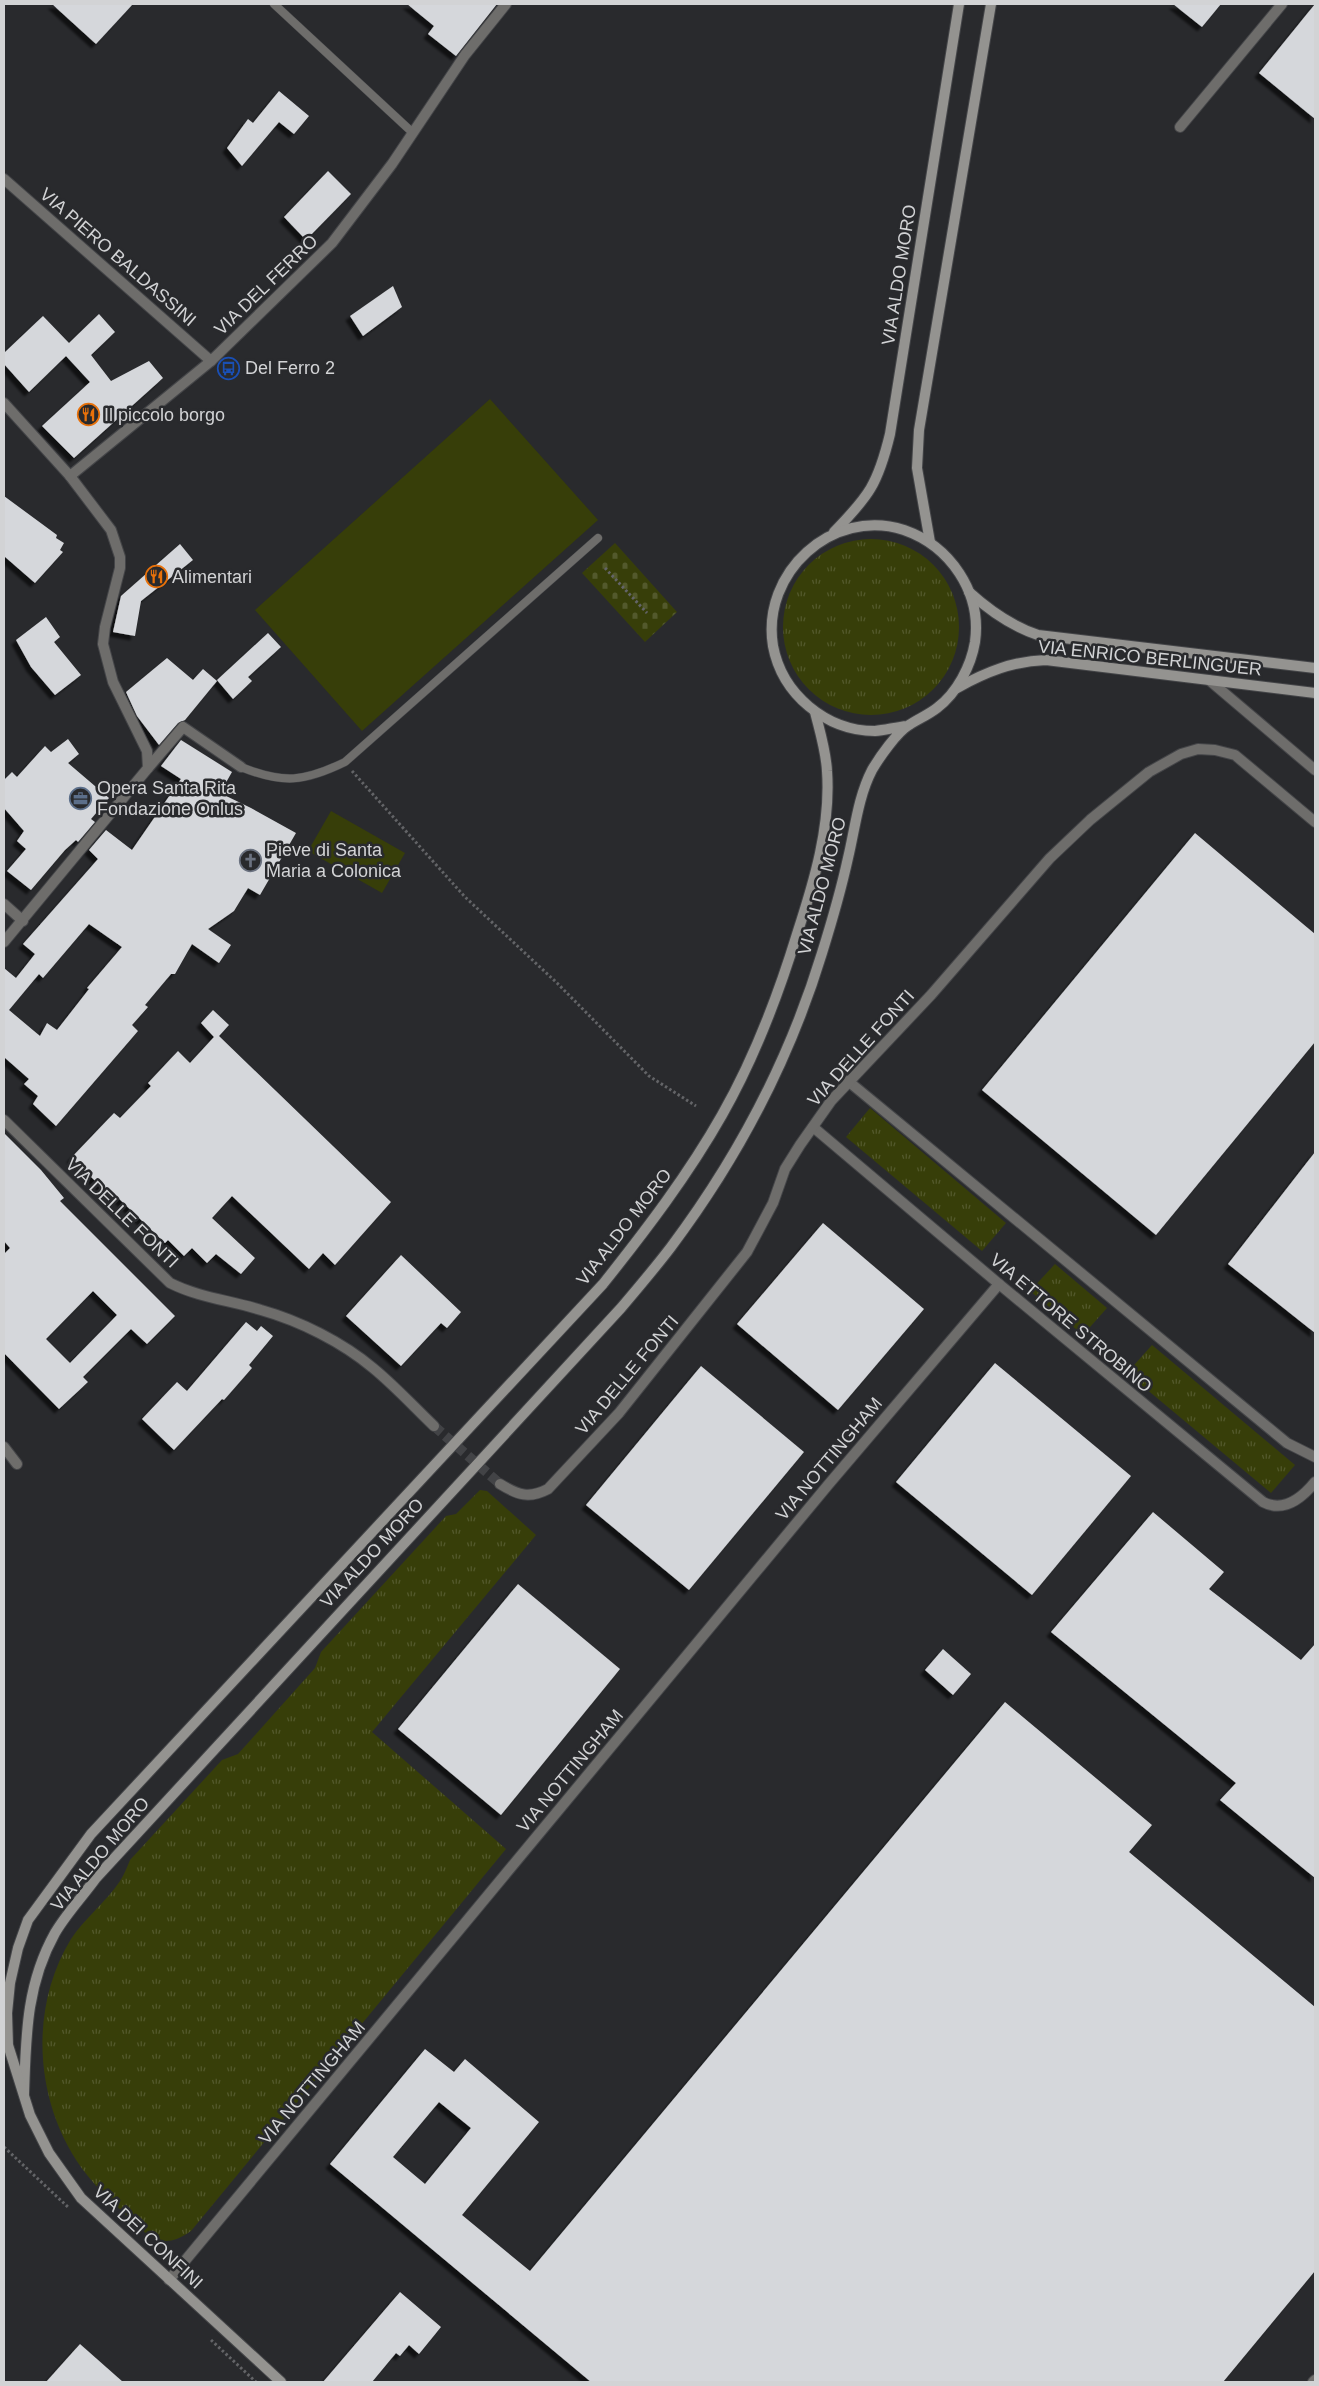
<svg xmlns="http://www.w3.org/2000/svg" width="1319" height="2386" font-family="Helvetica,sans-serif">
  <style>
    .grass { fill: url(#grass-tufts) }
    .cemetery { fill: url(#cemetery-stones) }
    .pitch { fill: #373e09 }
    .building { fill: #d5d7db; fill-rule: evenodd; filter: url(#shadow) }
    .lines { fill: none; stroke-linecap: round; stroke-linejoin: round }
    .street-tunnel { stroke: #424346; stroke-width: 10; stroke-dasharray: 10 5; stroke-linecap: butt }
    .lane-casing { stroke: #444548; stroke-width: 9 }
    .street-casing { stroke: #444548; stroke-width: 12 }
    .secondary-casing { stroke: #444548; stroke-width: 12 }
    .path { stroke: #636467; stroke-width: 3; stroke-dasharray: 2.5 2.5; stroke-linecap: butt }
    .lane { stroke: #6e6d6b; stroke-width: 8 }
    .street { stroke: #6e6d6b; stroke-width: 10 }
    .secondary { stroke: #949390; stroke-width: 10 }
    .labels { text-anchor: middle; dominant-baseline: central; stroke-width: 5; stroke-linejoin: round; paint-order: stroke }
    .street-label { font-size: 18px; fill: #d2d3d5; stroke: #292a2d }
    .poi-label { font-size: 18px; fill: #d2d3d5; stroke: #292a2d; text-anchor: start }
  </style>
  <defs>
    <pattern id="grass-tufts" width="24" height="20" patternUnits="userSpaceOnUse" patternTransform="scale(1.25)"><rect width="24" height="20" fill="#373e09"/><path d="M3 7l-1-3M5 7V3M7 7l1-3M15 17l-1-3M17 17v-4M19 17l1-3" fill="none" stroke="#53592c"/></pattern>
    <pattern id="cemetery-stones" width="16" height="16" patternUnits="userSpaceOnUse" patternTransform="scale(1.25)"><rect width="16" height="16" fill="#373e09"/><path d="M2 7V4a2 2 0 0 1 4 0v3zM10 15v-3a2 2 0 0 1 4 0v3z" fill="#53592c"/></pattern>
    <filter id="shadow"><feDropShadow dx="-4.5" dy="4.5" stdDeviation="1" flood-color="#0009"/></filter>
  </defs>
  <rect width="100%" height="100%" fill="#292a2d"/>
  <g class="grass">
    <circle cx="871" cy="627" r="88"/>
    <path d="M870,1108L1006,1223L982,1251L846,1137Z"/>
    <path d="M1055,1264L1107,1308L1083,1335L1030,1291Z"/>
    <path d="M1152,1345L1295,1465L1271,1493L1127,1373Z"/>
    <path d="M480,1490L487,1491L536,1535L372,1732L506,1849L191,2231C160,2253 147,2235 124,2213C111,2201 98,2189 87,2175C35,2109 27,2011 71,1939C85,1918 106,1902 120,1881C124,1875 127,1867 130,1860L222,1760L238,1754L315,1668L321,1652L446,1516L456,1514Z"/>
  </g>
  <path class="cemetery" d="M615,543L677,612L645,642L582,573Z"/>
  <g class="pitch">
    <path d="M490,399L598,520L362,731L255,610Z"/>
    <path d="M331,811L405,853L382,893L308,851Z"/>
  </g>
  <g class="building">
    <path d="M52,4H133L96,44Z"/>
    <path d="M407,4H497L456,56L428,34L434,26Z"/>
    <path d="M1173,4H1221L1202,27Z"/>
    <path d="M1315,4V119L1259,73Z"/>
    <path d="M279,91L309,116L294,134L279,122L242,166L227,148L248,119L253,123Z"/>
    <path d="M328,171L351,194L306,240L284,217Z"/>
    <path d="M393,286L402,307L363,336L350,316Z"/>
    <path d="M99,314L115,332L91,355L111,381L149,361L163,378L74,458L42,426L90,382L66,356L29,392L4,364V353L43,316L69,343Z"/>
    <path d="M4,496L57,535L56,538L64,543L60,550L63,552L35,583L4,556Z"/>
    <path d="M180,544L193,560L141,601L135,636L113,632L121,596Z"/>
    <path d="M46,617L60,637L54,642L81,675L55,695L31,667L16,640Z"/>
    <path d="M268,633L281,647L248,677L252,681L233,699L217,680Z"/>
    <path d="M167,658L193,680L203,669L217,681L185,720L178,723L159,745L137,716L126,692Z"/>
    <path d="M68,739L79,754L68,763L109,798L91,819L95,822L78,842L76,840L65,850L31,890L7,871L26,849L17,841L24,831L4,808V780L12,772L17,777L45,746L51,752Z"/>
    <path d="M181,740L232,772L220,793L251,808L296,833L260,895L248,888L234,911L208,929L231,945L219,963L192,944L175,974H171L145,1005L148,1007L132,1025L138,1031L56,1126L33,1104L38,1096L24,1084L29,1079L4,1057V968L16,978L35,954L23,944L98,859L89,850L106,830L132,850L181,779L161,766ZM89,924L122,947L87,988L89,989L57,1030L47,1023L40,1036L9,1010L39,974L43,978Z"/>
    <path d="M1195,833L1315,934V1042L1156,1235L982,1090Z"/>
    <path d="M213,1010L229,1025L219,1036L391,1202L335,1265L323,1253L309,1269L232,1196L212,1218L255,1258L241,1274L216,1254L207,1263L192,1248L184,1256L168,1240L165,1243L110,1190L108,1193L71,1158L114,1113L120,1118L151,1086L148,1083L178,1051L190,1063L214,1037L201,1023Z"/>
    <path d="M4,1133L41,1170L64,1198L60,1201L175,1316L147,1344L131,1329L83,1377L88,1382L59,1409L4,1353V1254L10,1248L4,1241ZM93,1291L117,1315L70,1363L46,1339Z"/>
    <path d="M1315,1152V1333L1228,1264Z"/>
    <path d="M823,1223L924,1309L838,1410L737,1324Z"/>
    <path d="M401,1255L461,1312L447,1328L441,1323L401,1366L346,1316Z"/>
    <path d="M246,1322L257,1331L261,1326L273,1336L249,1365L252,1368L224,1400L222,1399L174,1450L142,1419L177,1382L187,1391Z"/>
    <path d="M995,1363L1131,1476L1032,1595L896,1482Z"/>
    <path d="M701,1366L804,1452L689,1590L586,1505Z"/>
    <path d="M1153,1512L1224,1572L1209,1589L1301,1660L1315,1644V1878L1220,1800L1236,1783L1051,1632Z"/>
    <path d="M518,1584L620,1669L501,1815L398,1729Z"/>
    <path d="M943,1649L971,1674L953,1695L925,1670Z"/>
    <path d="M1005,1702L1152,1825L1129,1852L1315,2007V2271L1223,2382H591L330,2164L425,2049L454,2072L465,2059L539,2122L462,2215L530,2271ZM439,2102L471,2128L425,2184L393,2157Z"/>
    <path d="M400,2292L441,2327L419,2354L409,2345L400,2356L396,2353L372,2382H323Z"/>
    <path d="M80,2344L123,2382H46Z"/>
  </g>
  <g class="lines">
    <path class="street-tunnel" d="M434,1426L500,1484"/>
    <defs>
      <g id="lane">
        <path d="M274,4L413,133"/>
        <path d="M241,767C283,784 304,782 345,762L598,538"/>
      </g>
      <g id="street">
        <path d="M1180,127L1282,4"/>
        <path d="M4,179L211,361"/>
        <path d="M4,403L70,476L111,530L120,557V568L105,627L103,644L113,682L147,751L148,768L4,942"/>
        <path d="M70,476L211,361L332,243L392,164L465,55L506,4"/>
        <path d="M1209,680L1315,770"/>
        <path d="M148,768L183,727L241,767"/>
        <path d="M4,904L23,921"/>
        <path d="M848,1081L1287,1443L1315,1457"/>
        <path d="M4,1120L170,1283C200,1298 229,1300 261,1310C300,1321 342,1342 373,1368C395,1386 414,1407 434,1426"/>
        <path d="M813,1127L999,1284L1263,1502C1284,1513 1302,1498 1315,1482"/>
        <path d="M4,1447L17,1464"/>
        <path d="M500,1484C518,1495 529,1499 548,1489L619,1413L747,1252L773,1203L785,1169L800,1145L831,1101L931,995L1050,858L1090,820L1149,772L1181,754L1198,749L1215,750L1235,755L1315,822"/>
        <path d="M169,2280L828,1485L999,1284"/>
        <path d="M1313,2382L1315,2380"/>
      </g>
      <g id="secondary">
        <path d="M834,532C869,496 878,484 890,434L959,4"/>
        <path d="M930,542L917,468L919,430L991,4"/>
        <path d="M969,592C990,611 1011,626 1038,635L1315,668"/>
        <path d="M957,688C986,672 1013,661 1046,660L1315,693"/>
        <path d="M24,2094C26,2036 26,1985 55,1933C66,1914 83,1896 96,1878L621,1308C638,1288 655,1268 671,1247C737,1159 790,1058 822,953C832,921 841,890 848,858C855,829 858,797 872,770C879,758 897,732 909,725C918,719 928,715 937,708C957,693 971,666 975,642C982,592 950,546 904,530C832,507 761,573 773,646C782,694 826,731 875,731C885,730 897,727 907,726"/>
        <path d="M281,2382L81,2198L49,2153L30,2115L8,2045L7,2013L10,1983L18,1948L28,1920L91,1834L603,1284C646,1230 688,1175 722,1115C755,1057 778,996 797,934C814,882 831,826 827,771C826,751 820,732 815,712"/>
      </g>
    </defs>
    <use href="#lane" class="lane-casing"/>
    <use href="#street" class="street-casing"/>
    <use href="#secondary" class="secondary-casing"/>
    <g class="path">
      <path d="M605,568L647,613"/>
      <path d="M352,771L465,897L557,983L649,1076L696,1106"/>
      <path d="M4,2147L69,2208"/>
      <path d="M211,2340L256,2382"/>
    </g>
    <use href="#lane" class="lane"/>
    <use href="#street" class="street"/>
    <use href="#secondary" class="secondary"/>
  </g>
  <defs>
    <symbol id="bus-ring" viewBox="-11 -11 22 22"><circle r="9.5" fill="#292a2d" stroke="#1a4fb4" stroke-width="1.5"/><path d="M-5-6H5V4H4V6H2V4H-2V6H-4V4H-5ZM-3.5-4V0h7V-4ZM-3.5 1.2v1.5H-2V1.2ZM2 1.2v1.5H3.5V1.2Z" fill="#1a4fb4"/></symbol>
    <symbol id="restaurant-ring" viewBox="-11 -11 22 22"><circle r="9.5" fill="#292a2d" stroke="#e8710a" stroke-width="1.5"/><path d="M-5-6h1v4h1v-4h1v4h1v-4h1v5L-1.5 .5V6h-2V.5L-5-1ZM5-6V6H3V1.5H1.5Q1.5-4 5-6Z" fill="#e8710a"/></symbol>
    <symbol id="office-ring" viewBox="-11 -11 22 22"><circle r="9.5" fill="#292a2d" stroke="#5c6f8a" stroke-width="1.5"/><path d="M-6-3h4V-5.5h4V-3h4V5H-6ZM-1-4.5V-3h2v-1.5ZM-6 0V1H6V0Z" fill="#5c6f8a"/></symbol>
    <symbol id="church-ring" viewBox="-11 -11 22 22"><circle r="9.5" fill="#292a2d" stroke="#6b7280" stroke-width="1.5"/><path d="M-1.2-6h2.4v3.5h3.3v2.4h-3.3V6h-2.4V-.1h-3.3v-2.4h3.3Z" fill="#6b7280"/></symbol>
  </defs>
  <g fill-rule="evenodd">
    <use href="#bus-ring" x="216" y="356" width="25" height="25"/>
    <use href="#restaurant-ring" x="76" y="402" width="25" height="25"/>
    <use href="#restaurant-ring" x="144" y="564" width="25" height="25"/>
    <use href="#office-ring" x="68" y="786" width="25" height="25"/>
    <use href="#church-ring" x="238" y="848" width="25" height="25"/>
  </g>
  <g class="labels">
    <g class="street-label">
      <text transform="translate(118 257) rotate(41)">VIA PIERO BALDASSINI</text>
      <text transform="translate(899 275) rotate(-81)">VIA ALDO MORO</text>
      <text transform="translate(266 285) rotate(-44)">VIA DEL FERRO</text>
      <text transform="translate(1150 658) rotate(6)">VIA ENRICO BERLINGUER</text>
      <text transform="translate(822 886) rotate(-75)">VIA ALDO MORO</text>
      <text transform="translate(861 1048) rotate(-48)">VIA DELLE FONTI</text>
      <text transform="translate(122 1213) rotate(44)">VIA DELLE FONTI</text>
      <text transform="translate(624 1227) rotate(-52)">VIA ALDO MORO</text>
      <text transform="translate(1071 1323) rotate(40)">VIA ETTORE STROBINO</text>
      <text transform="translate(627 1375) rotate(-50)">VIA DELLE FONTI</text>
      <text transform="translate(829 1459) rotate(-50)">VIA NOTTINGHAM</text>
      <text transform="translate(372 1553) rotate(-47)">VIA ALDO MORO</text>
      <text transform="translate(570 1771) rotate(-50)">VIA NOTTINGHAM</text>
      <text transform="translate(100 1854) rotate(-50)">VIA ALDO MORO</text>
      <text transform="translate(312 2083) rotate(-50)">VIA NOTTINGHAM</text>
      <text transform="translate(148 2237) rotate(43)">VIA DEI CONFINI</text>
    </g>
    <g class="poi-label">
      <text x="245" y="368">Del Ferro 2</text>
      <text x="104" y="415">Il piccolo borgo</text>
      <text x="172" y="577">Alimentari</text>
      <text x="97" y="788">Opera Santa Rita<tspan x="97" dy="21">Fondazione Onlus</tspan></text>
      <text x="266" y="850">Pieve di Santa<tspan x="266" dy="21">Maria a Colonica</tspan></text>
    </g>
  </g>
  <rect width="1319" height="2386" fill="none" stroke="#d2d3d5" stroke-width="10"/>
</svg>
